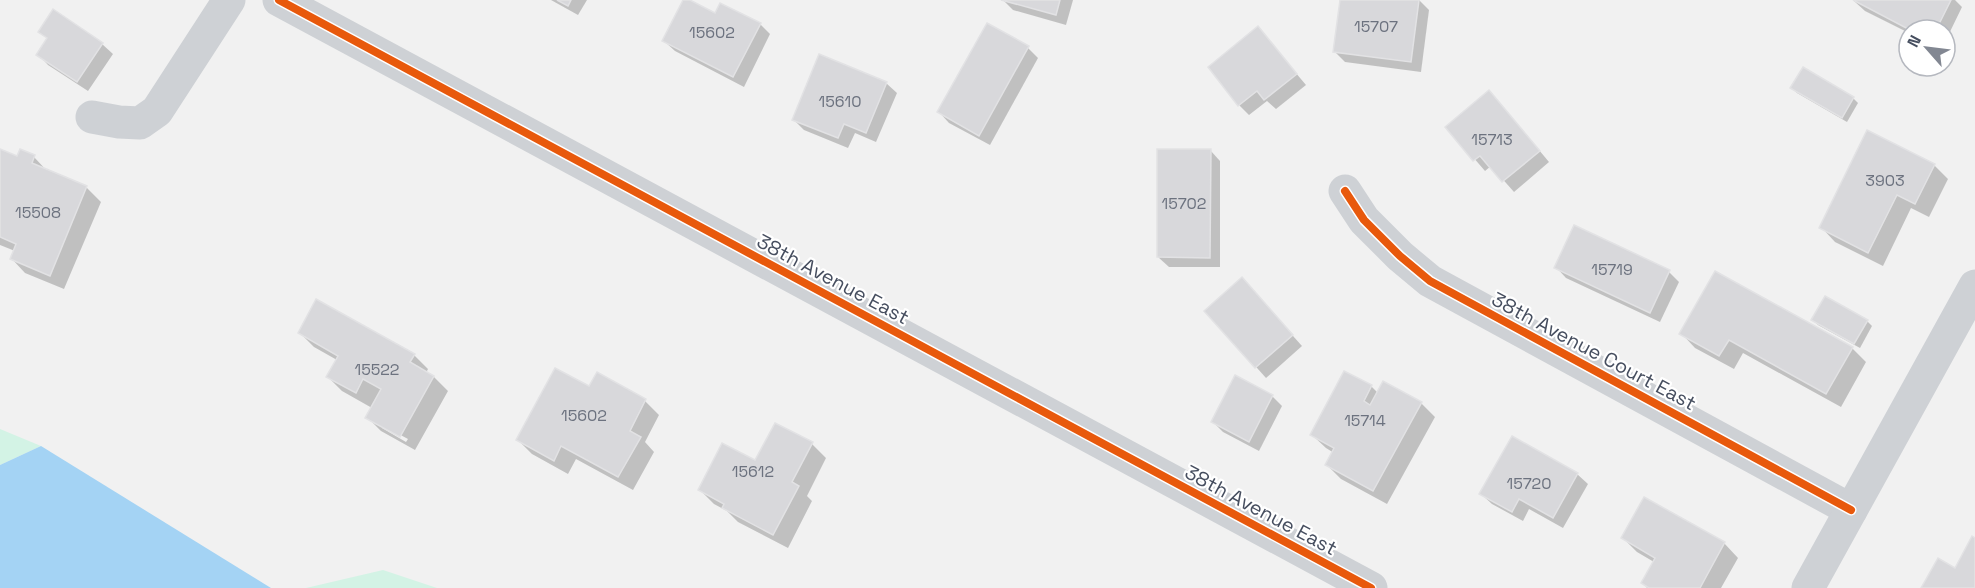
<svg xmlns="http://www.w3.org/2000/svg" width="1975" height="588" font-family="'Space Grotesk',sans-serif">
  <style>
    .green { fill: #d3f3e5 }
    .water { fill: #a4d3f4 }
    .shadow { fill: #0003; fill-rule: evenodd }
    .building { fill: #d8d8db; stroke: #e2e2e4; stroke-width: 1.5 }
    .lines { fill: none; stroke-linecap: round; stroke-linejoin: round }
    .minor { stroke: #ced1d5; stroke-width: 33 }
    .cycleway-casing { stroke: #fff; stroke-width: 11 }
    .cycleway { stroke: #e8590c; stroke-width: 8 }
    .labels { text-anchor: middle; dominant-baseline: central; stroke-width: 4.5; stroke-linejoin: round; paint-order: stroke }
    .number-label { font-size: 16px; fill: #6c727f }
    .street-label { font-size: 20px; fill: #464e5f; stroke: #fff }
  </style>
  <rect width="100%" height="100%" fill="#f1f1f1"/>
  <g class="green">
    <path d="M0,429L41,446L0,465Z"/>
    <path d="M383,570L437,588H306Z"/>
  </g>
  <path class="water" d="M41,446L271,588H0V465Z"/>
  <g class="shadow">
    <path d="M551,0H587L578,15Z"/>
    <path d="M685,0L716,15L760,24L770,34L744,87L675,51L664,41Z"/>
    <path d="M1003,0H1073L1066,25L1013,10Z"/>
    <path d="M1341,0H1419L1429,10L1421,72L1345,62L1334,51Z"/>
    <path d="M1955,0L1962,7L1945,42V30H1909V33L1865,11L1854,1Z"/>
    <path d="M988,25L1028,48L1038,58L990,145L949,123L939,112Z"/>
    <path d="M1258,28L1306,85L1276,109L1267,101L1249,115L1239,105Z"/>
    <path d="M40,32L102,44L113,54L88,91L48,65L38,54L48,39Z"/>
    <path d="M886,83L897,93L876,142L855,133L848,148L804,130L794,120Z"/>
    <path d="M1792,88L1853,98L1858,103L1847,122L1797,93Z"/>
    <path d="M1499,102L1549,162L1514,192L1491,166L1485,171L1447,127Z"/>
    <path d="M1210,150L1220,161V267H1169L1158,257Z"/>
    <path d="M0,151L18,158L21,151L34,157L48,172L87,188L101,202L64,289L25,273L11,258L15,251L0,245Z"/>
    <path d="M1934,165L1948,179L1929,217L1911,208L1883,266L1835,242L1821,227Z"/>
    <path d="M1556,267L1669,272L1679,282L1660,322L1566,278Z"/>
    <path d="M1252,290L1302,346L1266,378L1206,311Z"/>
    <path d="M1813,320L1867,321L1872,326L1860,348L1818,325Z"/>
    <path d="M300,333L414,355L428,369L426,373L434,377L448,391L415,450L381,431L367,417L372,408L342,391L328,377L337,360L314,347ZM382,425L408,439L406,442L382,428Z"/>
    <path d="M1681,333L1852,348L1866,362L1841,407L1743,353L1734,369L1695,348Z"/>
    <path d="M597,374L645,401L659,415L645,442L654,452L633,490L576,459L568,474L532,454L518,440L590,388Z"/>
    <path d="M1371,386L1378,393L1421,403L1435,417L1387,504L1341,479L1327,465L1334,453L1326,448L1311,434Z"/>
    <path d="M1272,396L1282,406L1259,451L1223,432L1213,422Z"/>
    <path d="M776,425L812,444L826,458L807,496L812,501L788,548L738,522L727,511L714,504L700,490L756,462Z"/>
    <path d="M1577,474L1588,484L1563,528L1529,509L1523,521L1492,504L1481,494Z"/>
    <path d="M1623,538L1724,543L1738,558L1721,588H1647L1643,583L1654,562L1637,552Z"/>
  </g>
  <g class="building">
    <path d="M557,0H571L568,6Z"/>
    <path d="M683,0H690L715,13L720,3L761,23L733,77L662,41Z"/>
    <path d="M1001,0H1060L1056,15Z"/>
    <path d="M1340,0H1419L1411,62L1333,52Z"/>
    <path d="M1853,0H1951L1936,30H1910Z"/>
    <path d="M53,9L103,43L77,82L36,55L47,38L38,32Z"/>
    <path d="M987,23L1029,46L979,136L937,112Z"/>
    <path d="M1258,26L1297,74L1264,100L1257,91L1238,106L1208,67Z"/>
    <path d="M819,54L887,82L866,133L844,124L838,138L792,120Z"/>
    <path d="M1803,67L1854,97L1842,118L1790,88Z"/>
    <path d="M1489,90L1540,151L1502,182L1480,156L1473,161L1445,127Z"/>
    <path d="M1867,130L1935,164L1915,204L1897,195L1868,253L1819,228Z"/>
    <path d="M0,149L17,156L20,149L35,155L32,163L87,186L50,276L10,259L16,244L0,237Z"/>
    <path d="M1157,149H1211L1210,258L1157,257Z"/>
    <path d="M1574,225L1670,270L1650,313L1554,268Z"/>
    <path d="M1715,271L1853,347L1826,394L1729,340L1719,356L1679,334Z"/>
    <path d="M1242,277L1293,335L1255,368L1204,311Z"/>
    <path d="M1825,296L1868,320L1854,344L1811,320Z"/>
    <path d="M316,299L415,354L410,362L434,376L400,437L365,418L381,389L363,379L356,393L326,377L338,356L298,333Z"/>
    <path d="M555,368L589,386L597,372L646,399L630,431L641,437L618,477L561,446L554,461L516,440Z"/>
    <path d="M1344,371L1372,385L1364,401L1370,405L1383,381L1422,402L1373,491L1325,465L1334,448L1310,435Z"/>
    <path d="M1235,375L1273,395L1249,442L1211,422Z"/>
    <path d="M775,423L813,442L792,482L799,486L773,535L722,508L724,504L698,490L722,443L755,460Z"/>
    <path d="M1512,436L1578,473L1553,518L1519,499L1512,512L1479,494Z"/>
    <path d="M1644,497L1725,542L1700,588H1649L1641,583L1655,558L1621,538Z"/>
    <path d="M1972,536L1975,538V588H1921L1938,558L1955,568Z"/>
  </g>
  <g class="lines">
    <g class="minor">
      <path d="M279,0L1371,588"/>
      <path d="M92,117L119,122L140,123L157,111L229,0"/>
      <path d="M1345,191L1364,220L1400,256L1430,281L1851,510"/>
      <path d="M1808,588L1975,286"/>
    </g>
    <defs>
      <g id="cycleway">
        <path d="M279,0L1371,588"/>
        <path d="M1345,191L1364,220L1400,256L1430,281L1851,510"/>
      </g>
    </defs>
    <use href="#cycleway" class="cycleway-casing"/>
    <use href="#cycleway" class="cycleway"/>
  </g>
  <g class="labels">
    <g class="number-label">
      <text x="1376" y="26">15707</text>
      <text x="712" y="32">15602</text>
      <text x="840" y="101">15610</text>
      <text x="1492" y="139">15713</text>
      <text x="1885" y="180">3903</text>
      <text x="1184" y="203">15702</text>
      <text x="38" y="212">15508</text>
      <text x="1612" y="269">15719</text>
      <text x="377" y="369">15522</text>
      <text x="584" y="415">15602</text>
      <text x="1365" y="420">15714</text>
      <text x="753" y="471">15612</text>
      <text x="1529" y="483">15720</text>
    </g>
    <g class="street-label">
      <text transform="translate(833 279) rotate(28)">38th Avenue East</text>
      <text transform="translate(1594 351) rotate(28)">38th Avenue Court East</text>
      <text transform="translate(1261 510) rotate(28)">38th Avenue East</text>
    </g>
  </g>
  <g transform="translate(1927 48) rotate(298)"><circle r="28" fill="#ffffff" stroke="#b5b8bf" stroke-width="1.5"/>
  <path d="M0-4.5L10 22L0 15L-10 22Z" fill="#828792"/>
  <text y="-9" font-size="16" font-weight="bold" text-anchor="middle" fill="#464e5f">N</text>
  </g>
</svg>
